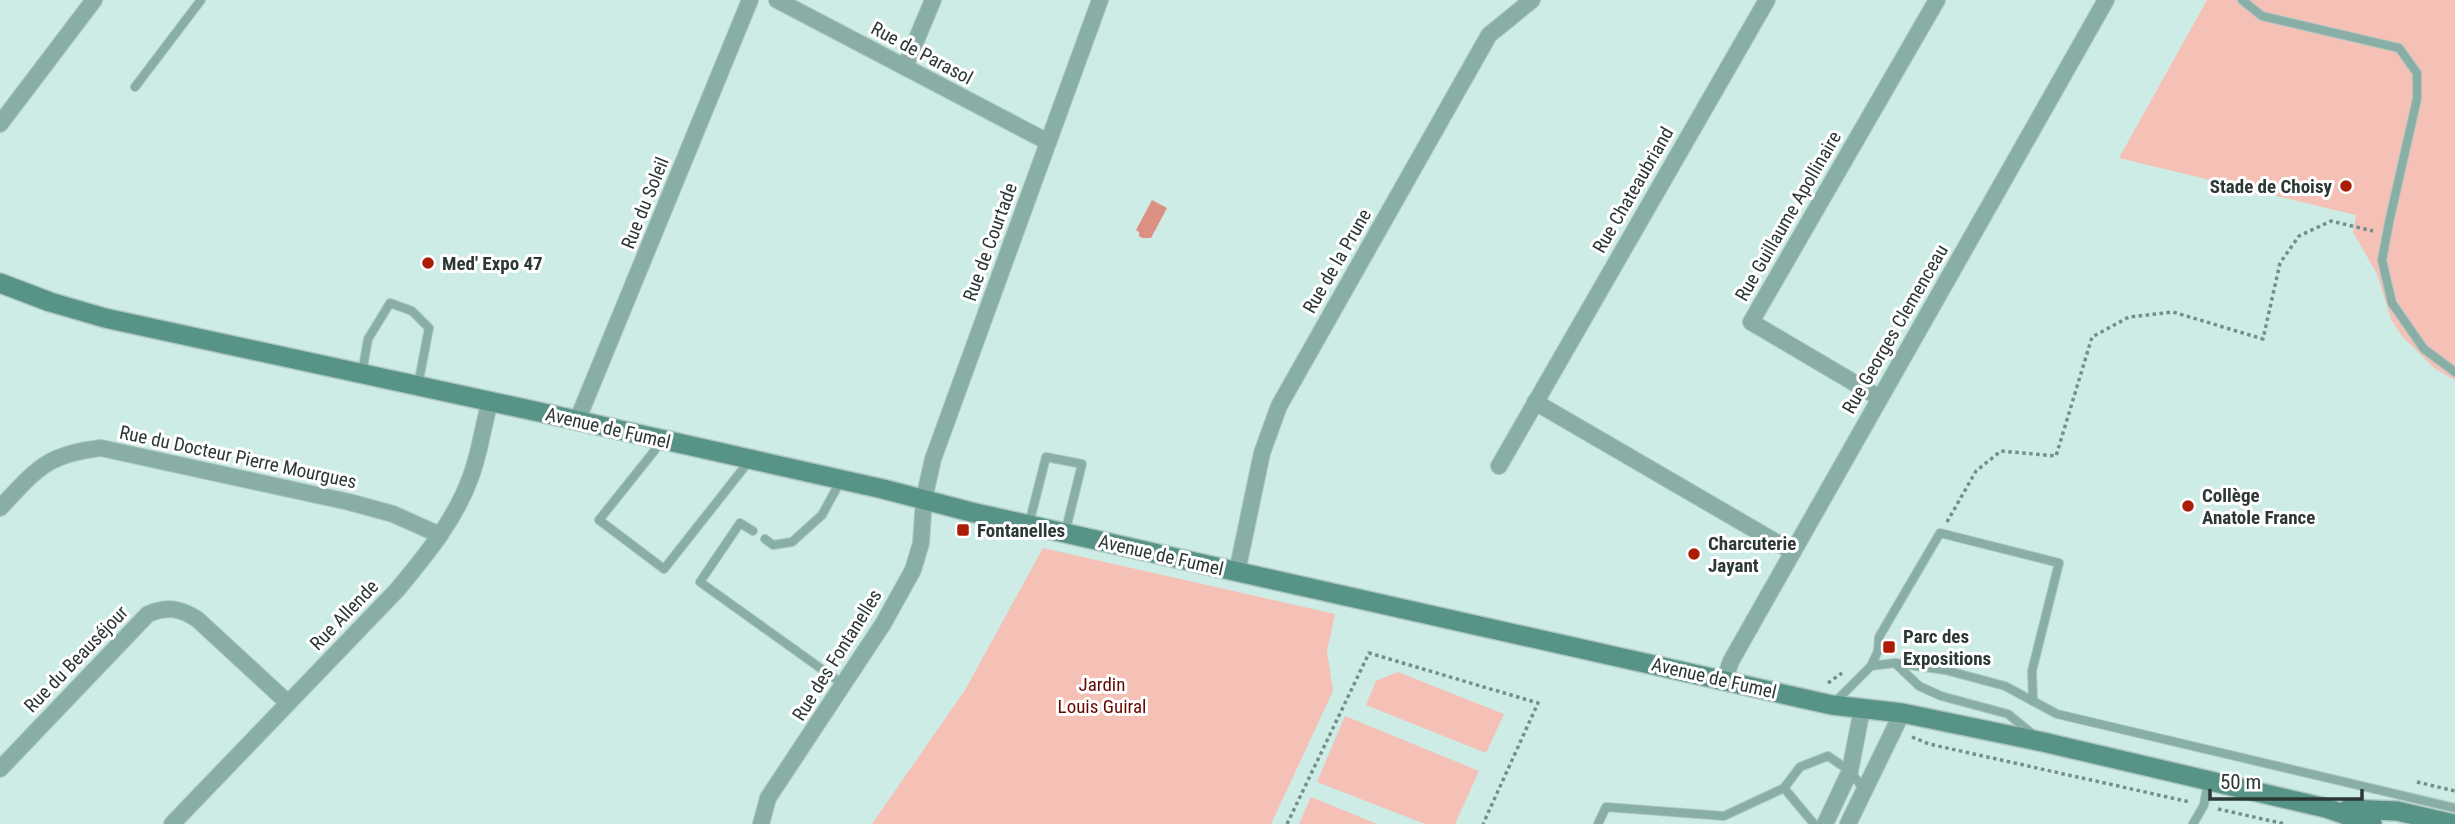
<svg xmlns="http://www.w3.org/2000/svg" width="2455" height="824" font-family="'Roboto Condensed',sans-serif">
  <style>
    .green { fill: #f5c0b6 }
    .water { fill: #db9082 }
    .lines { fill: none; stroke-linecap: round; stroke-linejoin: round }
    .service-casing { stroke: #adc8c2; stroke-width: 10 }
    .minor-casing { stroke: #adc8c2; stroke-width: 18 }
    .secondary-casing { stroke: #adc8c2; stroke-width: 22 }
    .path { stroke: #788d89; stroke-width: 3.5; stroke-dasharray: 3.5 3.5; stroke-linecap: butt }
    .service { stroke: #88aea6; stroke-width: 8 }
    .minor { stroke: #88aea6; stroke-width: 16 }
    .secondary { stroke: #589387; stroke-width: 19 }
    .poi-dot { fill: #ac1d07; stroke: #fff; stroke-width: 2.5 }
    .labels { text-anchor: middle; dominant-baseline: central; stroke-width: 6; stroke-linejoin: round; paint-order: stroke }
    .street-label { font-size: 19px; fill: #2c3836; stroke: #fff }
    .poi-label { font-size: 19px; font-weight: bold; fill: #2c3836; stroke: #fff; text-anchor: start }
    .park-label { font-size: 19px; fill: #650a00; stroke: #fff }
  </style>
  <rect width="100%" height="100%" fill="#cdece5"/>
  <g class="green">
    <path d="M2207,0H2455V380L2434,368L2402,336L2391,319L2377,274L2353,232L2356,215L2119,158Z"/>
    <path d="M1043,548L1335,614L1327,651L1333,691L1271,824H872L965,690Z"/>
    <path d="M1398,672L1504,714L1486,753L1366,705L1376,681Z"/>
    <path d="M1345,716L1479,771L1455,824H1425L1317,782Z"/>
    <path d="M1311,797L1377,824H1299Z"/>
  </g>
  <path class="water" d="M1152,200L1167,208L1151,238H1142L1139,236V232L1136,230Z"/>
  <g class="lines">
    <defs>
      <g id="service">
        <path d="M2242,0L2262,16L2399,48L2417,73V99L2390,218L2382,260L2392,303L2424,349L2455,372"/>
        <path d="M135,87L201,0"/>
        <path d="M362,373L368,339L390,303L412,311L429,328L418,385"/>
        <path d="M663,440L599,520L664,569L750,460"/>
        <path d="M1029,524L1046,457L1082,464L1065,533"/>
        <path d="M753,531L740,523L700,582L844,685"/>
        <path d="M765,539L773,545L792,542L822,515L841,480"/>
        <path d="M1895,663L1919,686L1941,696L2008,714L2035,736"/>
        <path d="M1871,666L1878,651L1879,637L1940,533L2059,563L2032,671L2033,701"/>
        <path d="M1833,704L1871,666L1895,663L1945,670L2005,686L2057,714L2455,808"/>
        <path d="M1784,788L1814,824"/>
        <path d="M1598,824L1606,807L1724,816L1784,788L1800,767L1828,756L1850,771L1865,791"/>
        <path d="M2193,824L2204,805L2208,781"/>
      </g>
      <g id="minor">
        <path d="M777,0L1048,142"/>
        <path d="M905,67L933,0"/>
        <path d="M0,124L94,0"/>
        <path d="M1880,398L1751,322L1937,0"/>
        <path d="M1535,402L1793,552"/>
        <path d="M577,421L750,0"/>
        <path d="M1499,466L1767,0"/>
        <path d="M0,508C36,470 46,454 101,448L349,502L393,514L440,535"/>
        <path d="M1237,572L1262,453L1279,406L1489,35L1532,0"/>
        <path d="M1724,681L1731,661L2106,0"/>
        <path d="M0,769L148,614C167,606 180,608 197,619L288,703"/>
        <path d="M172,824L397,590C426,555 456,519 471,476C480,452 483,426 490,401"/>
        <path d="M761,824L768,798L883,624L913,570L921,543L924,499L933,459L1100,0"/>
        <path d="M1825,824L1850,771L1862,709"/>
        <path d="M1848,824L1902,713"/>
      </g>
      <g id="secondary">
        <path d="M0,283L50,302L105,318L553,415L883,489L971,512L1832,705L1902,713L2043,742L2326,808L2372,824"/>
        <path d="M2348,809L2397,811L2454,824"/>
      </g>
    </defs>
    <use href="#service" class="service-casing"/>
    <use href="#minor" class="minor-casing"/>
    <use href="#secondary" class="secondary-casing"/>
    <g class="path">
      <path d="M1947,522L1976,471L2001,451L2056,456L2092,337L2129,317L2173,312L2263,339L2280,263L2299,236L2331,221L2373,231"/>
      <path d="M1828,683L1842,673"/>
      <path d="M1912,737L1929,744L2190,802"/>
      <path d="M2417,782L2455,791"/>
      <path d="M2218,809L2285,824"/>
      <path d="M1287,824L1369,653L1538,703L1483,824"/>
    </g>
    <use href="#service" class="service"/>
    <use href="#minor" class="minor"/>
    <use href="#secondary" class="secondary"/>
  </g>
  <g class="poi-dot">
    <circle cx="2346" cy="186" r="7"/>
    <circle cx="428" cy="263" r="7"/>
    <circle cx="2188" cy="506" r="7"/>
    <rect x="956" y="523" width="14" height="14" rx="3.5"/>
    <circle cx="1694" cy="554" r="7"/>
    <rect x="1882" y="640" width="14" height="14" rx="3.5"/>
  </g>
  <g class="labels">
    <g class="street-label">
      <text transform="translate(922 53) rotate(28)">Rue de Parasol</text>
      <text transform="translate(1633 190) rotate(-60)">Rue Chateaubriand</text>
      <text transform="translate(645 203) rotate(-68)">Rue du Soleil</text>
      <text transform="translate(1788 216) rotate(-60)">Rue Guillaume Apollinaire</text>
      <text transform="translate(990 242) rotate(-70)">Rue de Courtade</text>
      <text transform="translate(1337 261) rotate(-60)">Rue de la Prune</text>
      <text transform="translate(1895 329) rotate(-60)">Rue Georges Clemenceau</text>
      <text transform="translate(608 428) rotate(13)">Avenue de Fumel</text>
      <text transform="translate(238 457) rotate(12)">Rue du Docteur Pierre Mourgues</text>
      <text transform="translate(1161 555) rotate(13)">Avenue de Fumel</text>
      <text transform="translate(344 615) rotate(-46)">Rue Allende</text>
      <text transform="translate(837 655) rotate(-58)">Rue des Fontanelles</text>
      <text transform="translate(76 659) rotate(-46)">Rue du Beauséjour</text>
      <text transform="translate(1714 678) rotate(13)">Avenue de Fumel</text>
    </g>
    <g class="poi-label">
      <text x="2332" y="186" text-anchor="end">Stade de Choisy</text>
      <text x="442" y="263">Med' Expo 47</text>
      <text x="2202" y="495">Collège<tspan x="2202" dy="22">Anatole France</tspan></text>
      <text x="977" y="530">Fontanelles</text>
      <text x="1708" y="543">Charcuterie<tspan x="1708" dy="22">Jayant</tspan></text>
      <text x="1903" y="636">Parc des<tspan x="1903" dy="22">Expositions</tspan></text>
    </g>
    <g class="park-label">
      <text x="1102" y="684">Jardin<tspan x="1102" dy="22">Louis Guiral</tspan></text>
    </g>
  </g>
  <path d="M2210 789v10h152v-10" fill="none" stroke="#2c3836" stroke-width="3.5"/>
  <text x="2220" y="789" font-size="21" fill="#2c3836" stroke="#ffffff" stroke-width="5" paint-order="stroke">50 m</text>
</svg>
